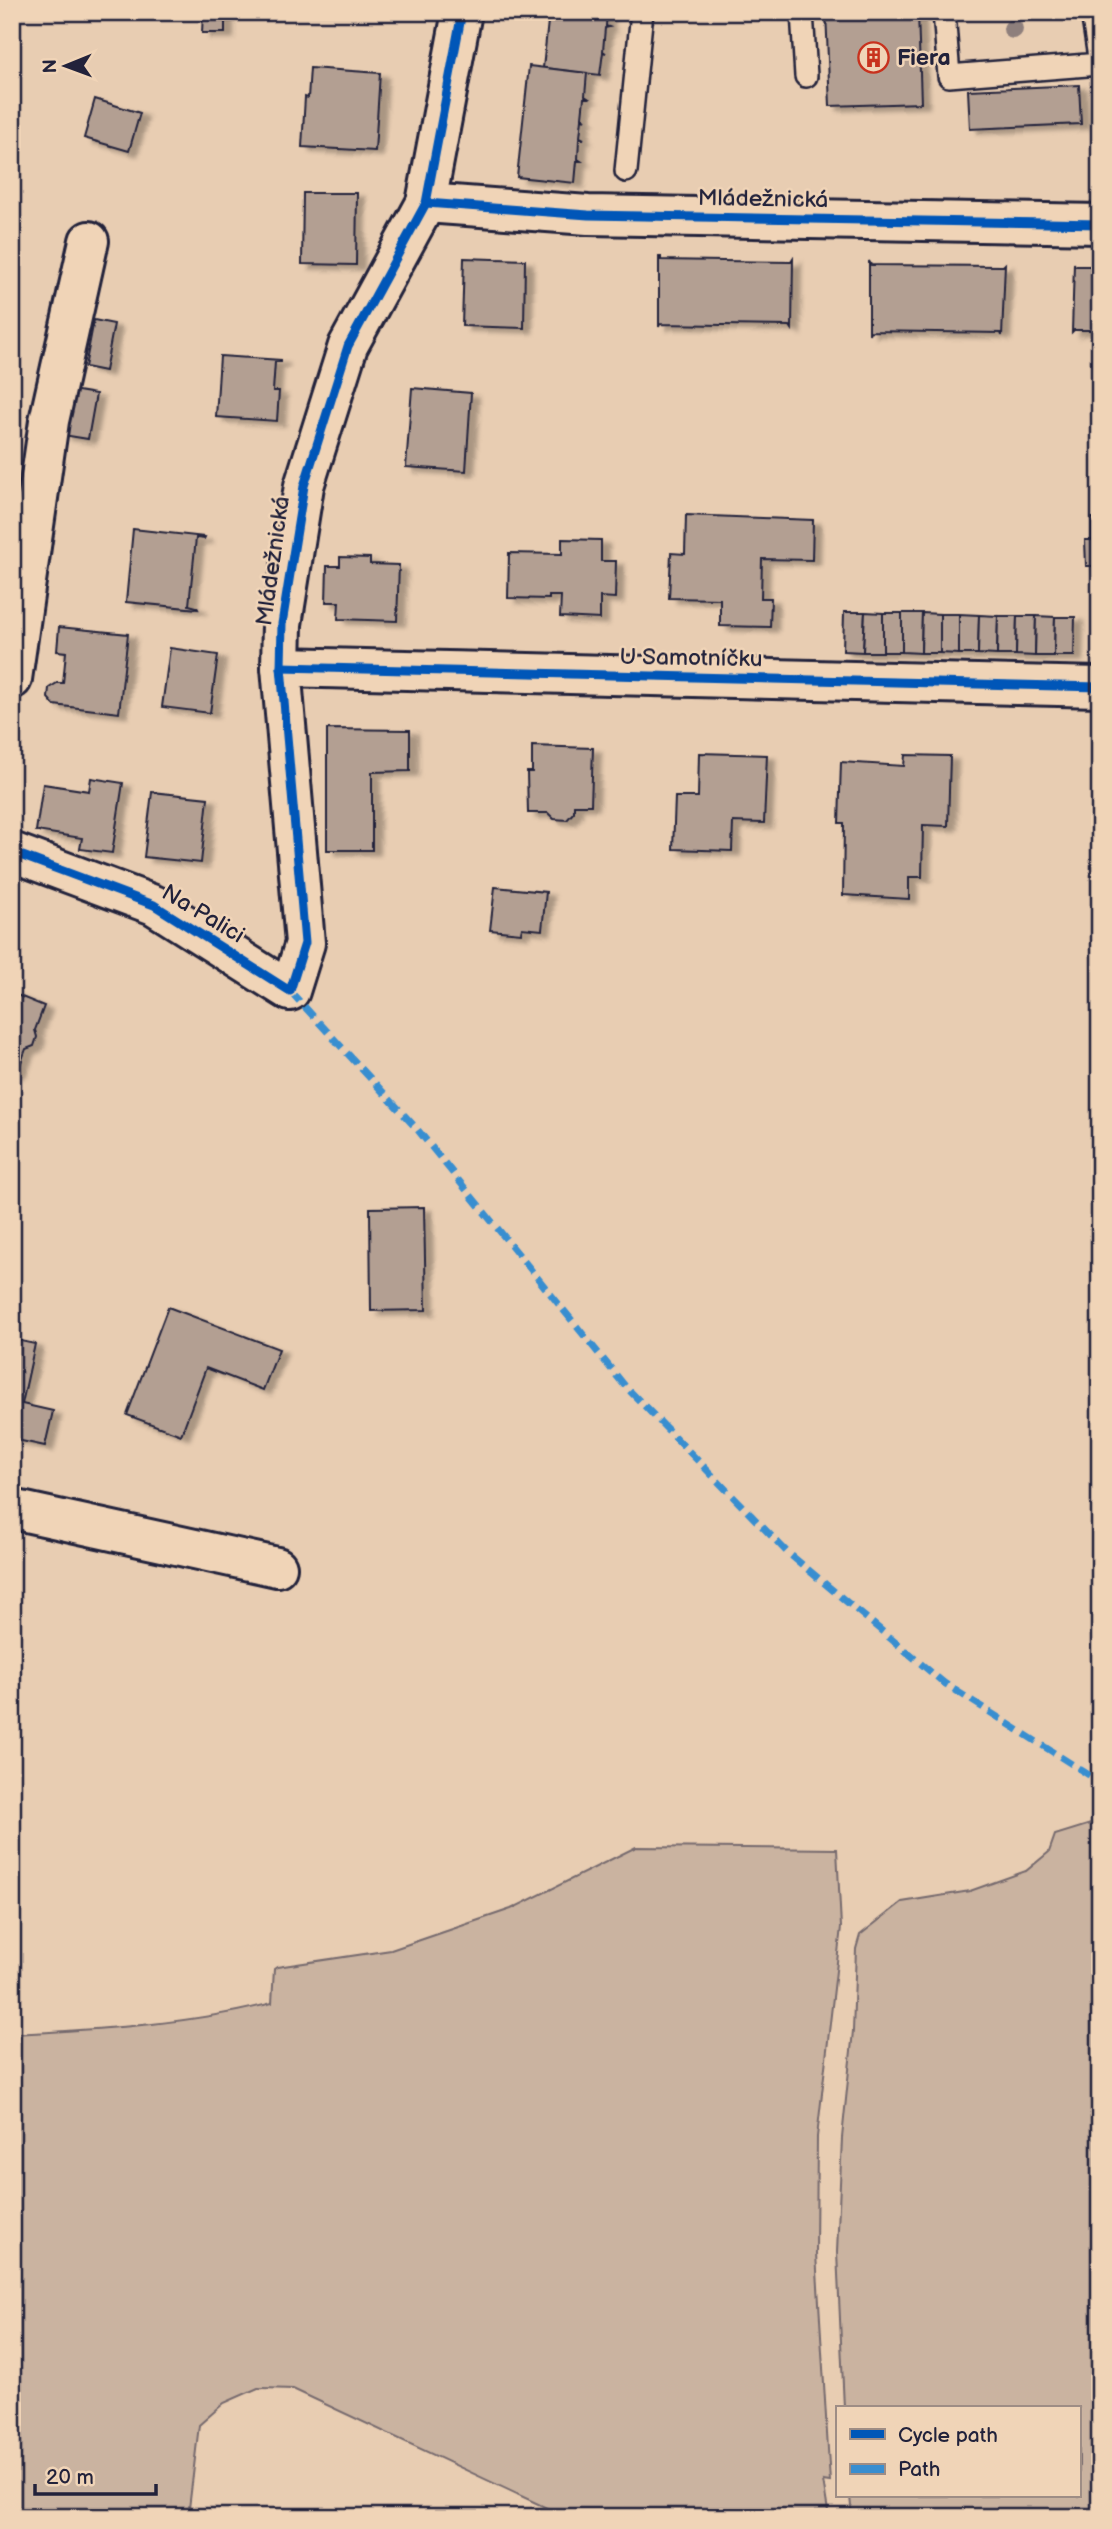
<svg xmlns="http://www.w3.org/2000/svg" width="1112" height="2529" font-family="'Balsamiq Sans',sans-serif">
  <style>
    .green { fill: #cab3a0; stroke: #766a6e; stroke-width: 2 }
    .building { fill: #b39f92; stroke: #22223b; stroke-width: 2; filter: url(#shadow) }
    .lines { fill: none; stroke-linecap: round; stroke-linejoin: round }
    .lane-casing { stroke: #22223b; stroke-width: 26 }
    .street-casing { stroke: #22223b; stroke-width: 44 }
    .lane { stroke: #f0d4b7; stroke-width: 21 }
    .street { stroke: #f0d4b7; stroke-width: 38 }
    .quiet { stroke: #398ed0; stroke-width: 7; stroke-dasharray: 14 7; stroke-linecap: butt }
    .cycleway-casing { stroke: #f0d4b7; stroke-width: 13 }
    .cycleway { stroke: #0057b8; stroke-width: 9 }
    .tree { fill: #8e7f7c }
    .labels { text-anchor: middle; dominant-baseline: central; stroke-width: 5; stroke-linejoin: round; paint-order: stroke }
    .poi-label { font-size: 23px; font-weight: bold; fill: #22223b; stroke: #f0d4b7; text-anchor: start }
    .street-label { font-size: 23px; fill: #22223b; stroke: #f0d4b7 }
  </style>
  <defs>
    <filter id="shadow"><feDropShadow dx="8" dy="4.5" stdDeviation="2" flood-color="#0004"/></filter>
  </defs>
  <rect width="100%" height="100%" fill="#e8cdb2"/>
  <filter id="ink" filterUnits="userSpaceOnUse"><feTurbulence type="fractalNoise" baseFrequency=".0143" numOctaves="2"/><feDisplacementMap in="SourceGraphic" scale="14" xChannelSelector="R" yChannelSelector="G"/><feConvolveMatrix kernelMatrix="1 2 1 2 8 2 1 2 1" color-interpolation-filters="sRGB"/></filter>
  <g filter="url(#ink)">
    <g class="green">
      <path d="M1100,1821V2517H852L850,2496H1079V2408H844L837,2252L842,2138L853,2031L856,1949L860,1935L902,1902L970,1891L1026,1871L1049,1852L1055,1835Z"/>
      <path d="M636,1847L837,1849L841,1927L817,2137L816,2254L830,2482L823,2481L829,2517H566L293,2389L258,2388L224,2403L199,2425L188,2517H12V2034C99,2029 187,2025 272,2003L274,1969L277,1967L391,1950L511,1909Z"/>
    </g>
    <g class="building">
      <path d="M203,12H225V33H202Z"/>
      <path d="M549,12H607L606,26L609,27L605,28L603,51L606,53L603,52L600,75L543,68Z"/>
      <path d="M826,12H918L921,103L830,106Z"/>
      <path d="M529,66L587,73L585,96L588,98H584L582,117L586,120L582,119L580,137L584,139H579L578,159L581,161H577L575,183L517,177Z"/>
      <path d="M310,68L380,73L375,151L302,147L305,97L308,98Z"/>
      <path d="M1079,85L1081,124L970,129L968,90Z"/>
      <path d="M95,99L140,113L129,151L84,138Z"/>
      <path d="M303,193H357L356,265L302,264Z"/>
      <path d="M659,257H661V260L791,262L793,259L792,329L790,326L660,324L659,327Z"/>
      <path d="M464,258L525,260L524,328L462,326Z"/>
      <path d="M869,261L871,265L1003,266L1005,264L1002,336L1001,333L870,331L869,334Z"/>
      <path d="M1074,263L1075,266H1100V330H1074L1072,332Z"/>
      <path d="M94,320L114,324L105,371L85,367Z"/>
      <path d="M220,356L281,360V362H275L273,391H279L277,421L216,417Z"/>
      <path d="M412,388L471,393L466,471L406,467Z"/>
      <path d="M72,390L96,394L88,439L63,435Z"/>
      <path d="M686,515L813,520L812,560L762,559L761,598H771L770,627L720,626V599L669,598L671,553L685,554Z"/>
      <path d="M1092,518H1100V566H1086L1085,540H1092Z"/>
      <path d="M133,529L205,537L204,539L196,538L189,605L197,607L198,609L126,602Z"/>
      <path d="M562,539L601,540V561H616L615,598L600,597V619L560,617L561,596H549V599L508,598L509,553L562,554Z"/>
      <path d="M340,557L370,558V564L399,565L397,621L338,619L339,602H326L327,566H340Z"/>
      <path d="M844,612H865L863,652L843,651Z"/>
      <path d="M865,612L883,613V652H863Z"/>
      <rect x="883" y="613" width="19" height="39"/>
      <path d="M902,613H922L921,653L902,652Z"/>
      <path d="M922,613L940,614V653H921Z"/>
      <path d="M940,614H959V654L940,653Z"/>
      <path d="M959,614L979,615L978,654H959Z"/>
      <path d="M979,615L998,616L997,655L978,654Z"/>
      <path d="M998,616H1017L1016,655H997Z"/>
      <path d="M1017,616H1036L1035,656L1016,655Z"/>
      <path d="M1036,616L1055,617L1054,656H1035Z"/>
      <path d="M1055,617H1075L1074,656H1054Z"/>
      <path d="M59,627L128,634L119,713L54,705L48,698L49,688L57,683H63L66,652L57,651Z"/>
      <path d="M170,648L218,655L210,713L162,707Z"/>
      <path d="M327,729L410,730V771L372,772V850H327Z"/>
      <path d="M532,746L593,748L591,805H574V812L567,820L554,819L548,813H528L527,772H532Z"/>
      <path d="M699,753L767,755L764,823L733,822L732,851L673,849L675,797H698Z"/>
      <path d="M905,755L950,756L948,826L923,825L922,877H909V899L843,895L844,823H839L841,762L904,766Z"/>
      <path d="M91,778L123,783L112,853L80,849L82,838L36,831L43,784L89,791Z"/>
      <path d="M152,792L208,798L201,863L144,857Z"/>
      <path d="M495,887L546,892L542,930L522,928L521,933L490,930Z"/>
      <path d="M12,993L44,1006L35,1030L37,1037L34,1046L26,1049L17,1073L12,1071Z"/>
      <path d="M424,1207L426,1310L371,1311L370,1208Z"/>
      <path d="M168,1307L279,1349L263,1390L206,1368L181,1435L127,1415Z"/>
      <path d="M12,1339L35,1344L22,1404L53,1411L45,1446L12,1439Z"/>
    </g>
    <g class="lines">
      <defs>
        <g id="lane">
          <path d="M802,12L806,76"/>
          <path d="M944,12L949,76L1100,64L1092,12"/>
          <path d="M626,171L642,12"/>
        </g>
        <g id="street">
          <path d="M426,203L588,215L1100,224"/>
          <path d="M281,667L1100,687"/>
          <path d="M12,679L49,421L89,241"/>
          <path d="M12,852L154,905L290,991L305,943L281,667L282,624L304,486L348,346L426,203L462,12"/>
          <path d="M12,1509L277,1567"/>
        </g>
      </defs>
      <use href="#lane" class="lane-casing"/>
      <use href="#street" class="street-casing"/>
      <use href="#lane" class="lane"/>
      <use href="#street" class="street"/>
      <path class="quiet" d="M290,991L417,1129L625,1386L787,1552L944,1683L1100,1782"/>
      <defs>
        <g id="cycleway">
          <path d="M426,203L588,215L1100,224"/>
          <path d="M281,667L1100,687"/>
          <path d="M12,852L154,905L290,991L305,943L281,667L282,624L304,486L348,346L426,203L462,12"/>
        </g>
      </defs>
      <use href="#cycleway" class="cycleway-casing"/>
      <use href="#cycleway" class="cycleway"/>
    </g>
    <circle class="tree" cx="1013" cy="29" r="10"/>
  </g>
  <defs>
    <symbol id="building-ring" viewBox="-11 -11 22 22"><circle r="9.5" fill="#f0d4b7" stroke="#c8321e" stroke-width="1.5"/><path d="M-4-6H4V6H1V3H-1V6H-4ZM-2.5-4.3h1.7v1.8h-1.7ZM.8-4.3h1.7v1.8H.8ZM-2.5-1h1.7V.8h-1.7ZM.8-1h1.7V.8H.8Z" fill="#c8321e"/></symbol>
  </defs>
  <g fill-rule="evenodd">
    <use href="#building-ring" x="856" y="40" width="35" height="35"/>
  </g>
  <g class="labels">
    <g class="poi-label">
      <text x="897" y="58">Fiera</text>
    </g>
    <g class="street-label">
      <text transform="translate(763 199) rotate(1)">Mládežnická</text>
      <text transform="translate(273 561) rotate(-82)">Mládežnická</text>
      <text transform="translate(691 658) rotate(1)">U Samotníčku</text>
      <text transform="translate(203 914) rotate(31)">Na Palici</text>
    </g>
  </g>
  <rect width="1112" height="2529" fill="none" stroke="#f0d4b7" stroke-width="42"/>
  <rect x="21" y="21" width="1070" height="2487" fill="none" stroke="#22223b" stroke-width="2.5" filter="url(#ink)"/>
  <rect x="836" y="2406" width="245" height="91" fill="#f0d4b7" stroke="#9e8d85" stroke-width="2"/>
  <rect x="850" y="2429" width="35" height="10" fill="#0057b8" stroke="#9e8d85" stroke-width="2"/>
  <text x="898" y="2442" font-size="21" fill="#22223b">Cycle path</text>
  <rect x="850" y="2464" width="35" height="10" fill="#398ed0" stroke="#9e8d85" stroke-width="2"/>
  <text x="898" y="2476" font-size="21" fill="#22223b">Path</text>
  <g transform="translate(66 66) rotate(269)" stroke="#f0d4b7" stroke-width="5" paint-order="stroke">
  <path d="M0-5L12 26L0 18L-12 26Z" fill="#22223b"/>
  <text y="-10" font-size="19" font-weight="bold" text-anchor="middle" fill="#22223b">N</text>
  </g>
  <path d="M35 2484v10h121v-10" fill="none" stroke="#22223b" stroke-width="3.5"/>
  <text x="46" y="2484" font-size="21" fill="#22223b" stroke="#f0d4b7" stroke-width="5" paint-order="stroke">20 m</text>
</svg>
